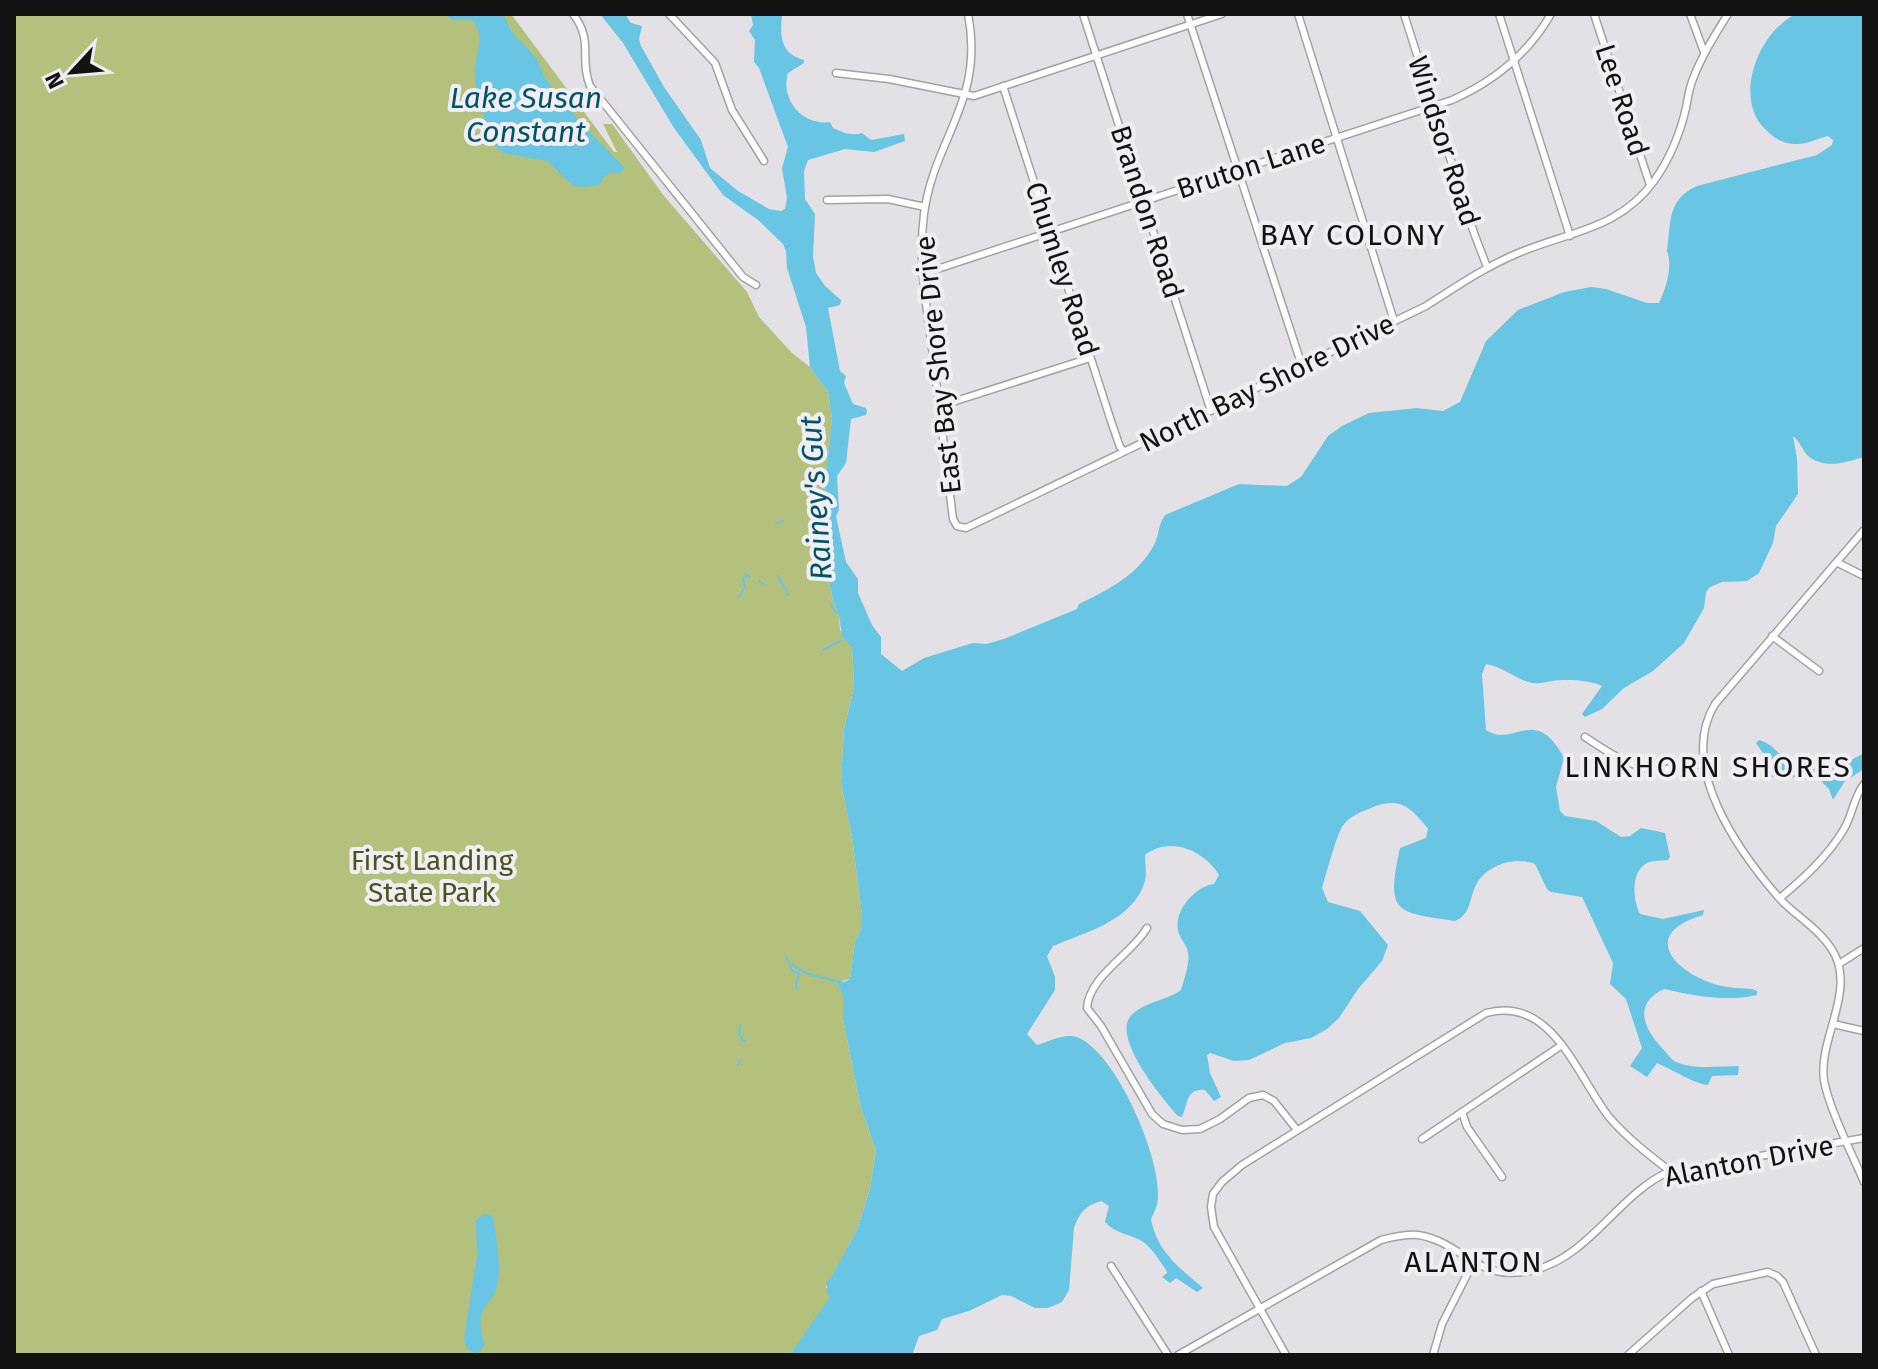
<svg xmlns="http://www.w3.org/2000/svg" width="1878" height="1369" font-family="'Fira Sans',sans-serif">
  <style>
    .green { fill: #b4c17c }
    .water { fill: #68c5e3 }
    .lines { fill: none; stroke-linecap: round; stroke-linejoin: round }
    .stream { stroke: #68c5e3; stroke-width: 2 }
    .minor-casing { stroke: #a4a1a5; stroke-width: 9 }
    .minor { stroke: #fff; stroke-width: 6 }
    .labels { text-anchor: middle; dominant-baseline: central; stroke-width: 8; stroke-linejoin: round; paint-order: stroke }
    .street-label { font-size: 28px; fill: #131213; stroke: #f0eef2 }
    .park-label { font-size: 28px; fill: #4a531d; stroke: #f0eef2 }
    .water-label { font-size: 30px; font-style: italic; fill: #005469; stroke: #f0eef2 }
    .neighbourhood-label { font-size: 30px; letter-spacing: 2px; fill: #131213; stroke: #f0eef2 }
  </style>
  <rect width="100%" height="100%" fill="#e3e1e5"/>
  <path class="green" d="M14,14H511L614,152H617L603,124H612L664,196L747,292L759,317L792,353L810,367L828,392L832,418L822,512L827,571L833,600L839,614L840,630L852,648L853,662L854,687L844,729L841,782L852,837L862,915V927L855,942L850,979L837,982L843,995V1019L861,1108L876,1150L870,1189L857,1230L832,1277L826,1287L832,1296L790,1355H14Z"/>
  <g class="water">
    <path d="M443,14H503L512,32L537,59L545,78L580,122L625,168L618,174L610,172L603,178L599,185L582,187L573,186L547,161L503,153L496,147C486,124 473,93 475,68C477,51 485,34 472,20H454Z"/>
    <path d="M600,14H625L631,23L642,26L639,39L641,46L664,87L701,140L710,168L738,191L769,209L781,211L785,209L787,198L782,168L788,147L759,68L754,62L755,40L749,31L753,25L751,14H782C780,36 780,54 804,60V63L788,73C780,100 803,126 830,122L833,128C844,133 851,136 862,133L871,140L904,134L905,141L874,152L845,149L808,160L804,171L805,199L815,214L813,257L816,273L825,286L841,300L840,305L828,308L840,371L846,376L844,383L853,404L866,408L867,411L866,415L851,419L846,463L837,476L839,510L836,516L846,562L858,579V593L872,625L881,637V654L902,671L924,658L973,643L986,644L1004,639L1077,609L1079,604C1108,590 1138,575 1154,545C1160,534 1157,527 1165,515L1239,484L1287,486L1301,477L1328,436L1342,426L1369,413L1417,408L1443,411L1460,402L1486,341L1518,310L1564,292L1591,287L1606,289L1647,303H1659C1666,288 1673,267 1667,251C1671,223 1667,199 1697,186L1817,155L1832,145L1833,140L1828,136C1819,138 1807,144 1798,144C1784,145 1774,138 1765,129C1732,97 1760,29 1797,14H1864V457C1846,462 1826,470 1808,456C1802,450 1800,441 1793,436L1797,458L1798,494L1776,526L1773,543L1759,573L1747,581L1722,582L1710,587L1706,592L1704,608L1684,643L1653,671L1624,688L1602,709L1585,717L1582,714L1602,686C1589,680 1567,679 1552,681C1546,682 1540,684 1533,683C1516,680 1504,667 1486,664L1482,674L1486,730C1512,749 1535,703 1564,758L1556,787L1560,811L1565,816L1596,821L1621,837L1630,836L1641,828L1665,833L1670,857L1668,860C1662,861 1653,860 1647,863C1630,872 1633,900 1640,914L1663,919L1704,910L1703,915C1642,933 1670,969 1714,984C1726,988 1739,988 1752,989L1757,991V995C1726,1002 1695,996 1664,989C1632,1004 1644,1029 1663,1049C1667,1053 1671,1060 1676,1062C1694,1070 1720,1066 1739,1066L1738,1075L1712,1076L1708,1085C1695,1084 1671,1069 1657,1063L1647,1077L1630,1066L1642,1048L1626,999L1610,984L1613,963L1582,897L1551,892L1547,889L1535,864C1515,856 1488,865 1477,883C1469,897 1472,914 1455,921C1394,912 1386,913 1400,848L1426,838L1428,829C1411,807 1399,796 1371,808C1362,811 1351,816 1344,824C1337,832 1326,875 1322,888L1328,902L1360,911L1388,945L1382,961L1358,989L1339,1018L1327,1029L1311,1038L1285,1043L1249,1060L1234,1061L1210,1053L1207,1055L1210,1073L1221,1097L1214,1101L1205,1090C1186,1088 1188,1104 1182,1117L1178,1116C1163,1100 1113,1039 1130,1017C1142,1002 1166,1001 1181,990C1184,979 1190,964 1188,953C1187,944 1179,938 1178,930C1174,910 1196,886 1214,884L1219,875C1205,851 1170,835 1145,855C1145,863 1147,873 1145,881C1133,921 1086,932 1053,946L1047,956L1055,977V990L1027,1034L1037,1045C1051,1041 1066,1032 1079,1038C1117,1055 1160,1156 1158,1196C1158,1205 1155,1211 1151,1219C1157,1252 1180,1268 1203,1288L1197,1292L1176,1278L1170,1283L1162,1277L1167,1273L1166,1270C1158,1259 1152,1247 1140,1240C1127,1233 1116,1234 1105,1222L1109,1206L1101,1201C1085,1206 1080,1212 1074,1228L1069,1290L1062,1302L1048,1308H1035L1011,1296L1002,1295L969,1311L942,1319L937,1330L919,1336L912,1355H790L830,1297L827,1294V1281L832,1276L857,1230L870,1189L876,1150L861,1108L843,1019V996L837,982L838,980L844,982L850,979L855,942L862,927V915L852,837L841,782L844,729L854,687L853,662L852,648L842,636L839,615L833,600L827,571L822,512L832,418L828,392L810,367L806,327L787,268L786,251L783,244L758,220L723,195L674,128L623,43Z"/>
    <path d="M1759,740C1772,743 1780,756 1790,763C1810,776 1845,765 1864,753V769L1845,781L1833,800L1829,789L1820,780C1802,781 1789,774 1771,777C1763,772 1765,767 1767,759L1756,743Z"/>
    <path d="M486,1213L493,1217C496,1238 501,1260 498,1281C494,1310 471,1302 485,1345L477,1354L467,1349L464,1338L477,1256L476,1220Z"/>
  </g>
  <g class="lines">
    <g class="stream">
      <path d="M776,523L783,521"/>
      <path d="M745,574L750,577"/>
      <path d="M778,576L788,595"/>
      <path d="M759,581L764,584"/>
      <path d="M739,597L745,587L743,578L747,575"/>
      <path d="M831,604L835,612L839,613"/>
      <path d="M823,650L840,641"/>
      <path d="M786,956L792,971L799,973L796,984L797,989"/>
      <path d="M792,964C806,977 822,976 839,982"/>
      <path d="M740,1025L739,1034L743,1041H746"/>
      <path d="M738,1065L741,1059"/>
    </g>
    <defs>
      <g id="minor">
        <path d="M573,14C594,41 579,58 590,86L743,277L756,285"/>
        <path d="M669,14L715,63L732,110L764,161"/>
        <path d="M968,14C985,101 934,138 924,214C918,260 926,303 932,348C939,405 946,462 953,519L957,526L966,528L1426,306C1456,287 1483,268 1516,254C1566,232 1619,230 1654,181C1669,160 1680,134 1686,108C1688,98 1689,88 1693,79C1702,55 1715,35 1728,14"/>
        <path d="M1083,14L1211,411"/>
        <path d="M1187,14L1302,366"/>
        <path d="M1298,14L1394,321"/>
        <path d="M1404,14L1474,233L1487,267"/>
        <path d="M1499,14L1570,236"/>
        <path d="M1594,14L1650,185"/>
        <path d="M1690,14L1704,52"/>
        <path d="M836,73L889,79L974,96L1222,14"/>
        <path d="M1003,86L1111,421L1120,447L1124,451"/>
        <path d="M827,200L888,199L925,207"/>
        <path d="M922,274L1452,100C1495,81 1528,54 1551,14"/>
        <path d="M940,406L1090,358"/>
        <path d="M1864,530L1715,704C1677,766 1739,852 1780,899C1798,918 1823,931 1835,955C1854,994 1818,1041 1824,1080C1828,1106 1853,1156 1864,1182"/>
        <path d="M1838,563L1864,576"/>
        <path d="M1772,636L1819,671"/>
        <path d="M1585,737C1630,767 1648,777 1703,763"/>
        <path d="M1780,898C1804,878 1828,856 1844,829C1853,814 1853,798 1864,784"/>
        <path d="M1147,928C1132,954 1089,976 1087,1008L1101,1026L1152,1114L1163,1124L1182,1130L1200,1129L1220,1119L1249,1098L1263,1095L1274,1101L1297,1130"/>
        <path d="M1839,964L1864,948"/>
        <path d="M1833,1024L1864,1031"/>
        <path d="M1462,1112L1467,1127L1502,1177"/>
        <path d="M1422,1139L1562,1045"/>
        <path d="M1111,1266L1168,1355"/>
        <path d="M1701,1291L1729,1355"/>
        <path d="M1178,1355L1381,1240C1393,1237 1406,1234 1418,1235C1464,1242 1475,1284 1534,1270C1590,1256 1618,1195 1668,1172L1864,1138"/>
        <path d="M1286,1355L1214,1227L1211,1207L1213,1194L1222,1182L1242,1165L1486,1013C1552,995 1577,1076 1609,1117C1627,1138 1649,1155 1670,1171"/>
        <path d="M1433,1355L1442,1324L1473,1263"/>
        <path d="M1628,1355L1692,1298L1713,1284L1768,1272L1777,1276L1783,1282L1816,1355"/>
      </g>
    </defs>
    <use href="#minor" class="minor-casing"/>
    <use href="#minor" class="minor"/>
  </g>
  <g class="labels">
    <g class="street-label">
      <text transform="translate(1622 100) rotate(72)">Lee Road</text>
      <text transform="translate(1444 141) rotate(72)">Windsor Road</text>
      <text transform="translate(1251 166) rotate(-18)">Bruton Lane</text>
      <text transform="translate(1147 212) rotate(72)">Brandon Road</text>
      <text transform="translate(1062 269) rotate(72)">Chumley Road</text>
      <text transform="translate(938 365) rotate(-96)">East Bay Shore Drive</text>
      <text transform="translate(1267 383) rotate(-26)">North Bay Shore Drive</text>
      <text transform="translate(1749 1161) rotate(-11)">Alanton Drive</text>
    </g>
    <g class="park-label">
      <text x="432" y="860">First Landing<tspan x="432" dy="32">State Park</tspan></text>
    </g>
    <g class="water-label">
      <text x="526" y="98">Lake Susan<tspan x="526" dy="34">Constant</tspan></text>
      <text transform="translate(816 498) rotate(-94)">Rainey's Gut</text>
    </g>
    <g class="neighbourhood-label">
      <text x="1353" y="235">BAY COLONY</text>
      <text x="1708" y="767">LINKHORN SHORES</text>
      <text x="1474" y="1262">ALANTON</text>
    </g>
  </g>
  <rect width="1878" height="1369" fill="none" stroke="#131213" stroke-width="32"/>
  <g transform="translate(72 72) rotate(244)" stroke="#f0eef2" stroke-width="6" paint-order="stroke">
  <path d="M0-6L14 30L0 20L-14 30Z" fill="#131213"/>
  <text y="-12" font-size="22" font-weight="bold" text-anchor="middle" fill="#131213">N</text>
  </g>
</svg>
